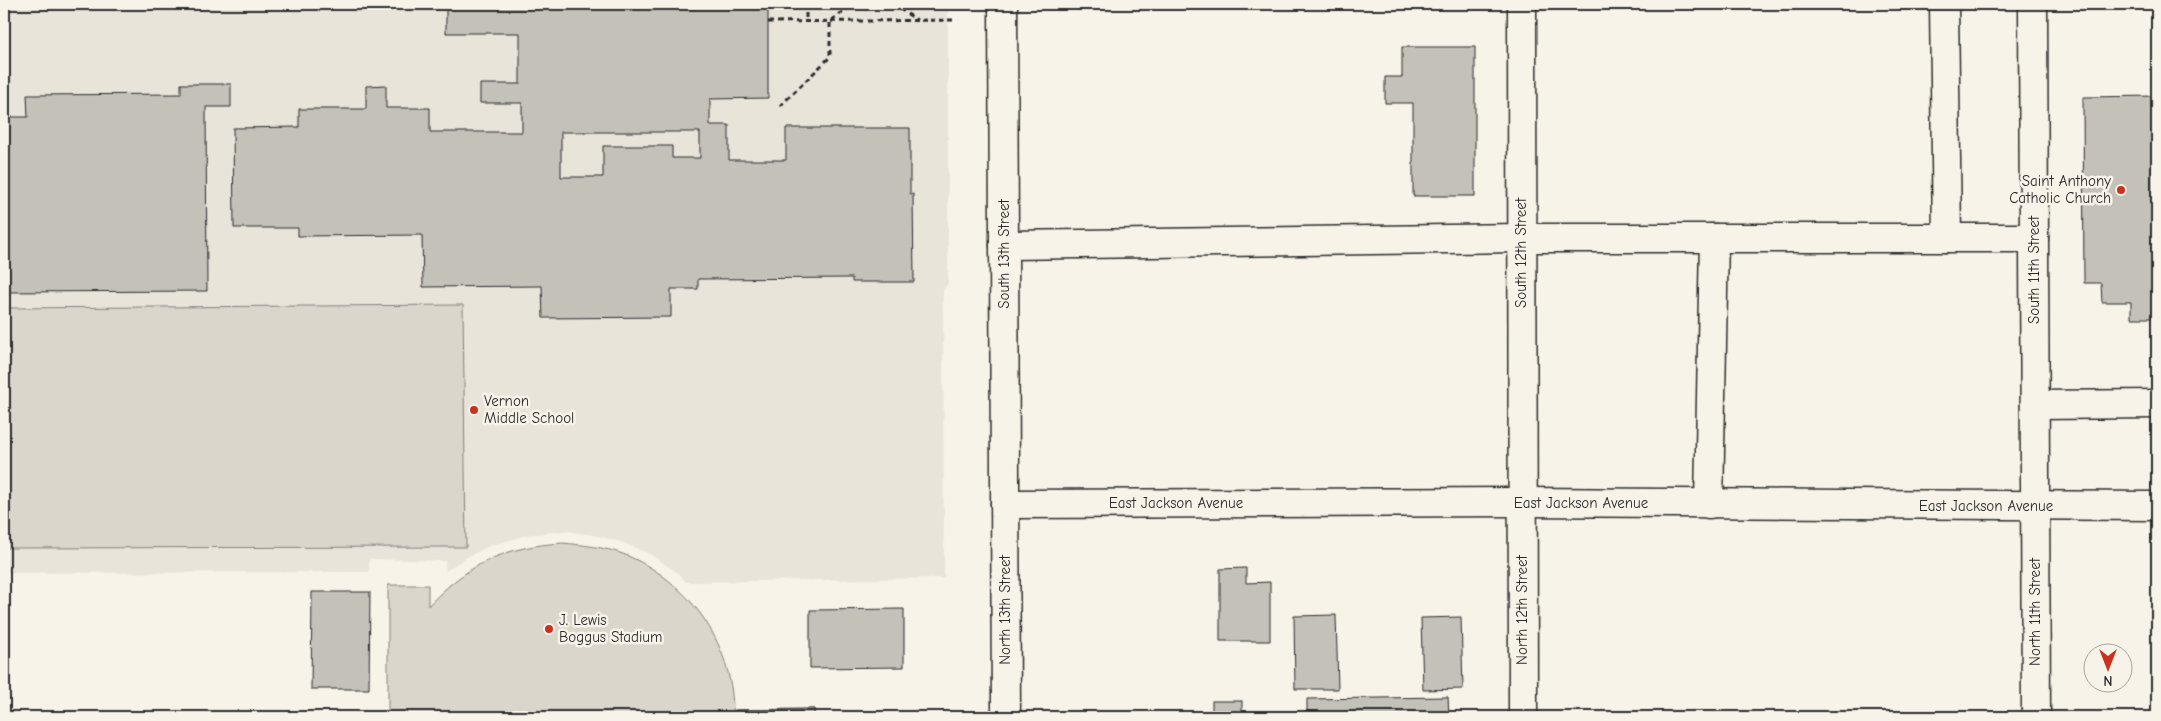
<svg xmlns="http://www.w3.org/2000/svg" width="2161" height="721" font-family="'Comic Neue',sans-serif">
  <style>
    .built { fill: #e8e4da }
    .green { fill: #dad6cc; stroke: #82807c }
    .building { fill: #c4c1b9; stroke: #2b2b2b; fill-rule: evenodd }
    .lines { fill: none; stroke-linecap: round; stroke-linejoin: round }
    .minor-casing { stroke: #2b2b2b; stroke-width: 31 }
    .path { stroke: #2b2b2b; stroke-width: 3; stroke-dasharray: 5 4; stroke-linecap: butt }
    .minor { stroke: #f7f3e8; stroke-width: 28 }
    .poi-dot { fill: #c8321e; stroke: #f7f3e8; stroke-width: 2 }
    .labels { text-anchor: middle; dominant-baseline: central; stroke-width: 5; stroke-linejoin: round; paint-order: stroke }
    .poi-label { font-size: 15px; fill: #2b2b2b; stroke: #f7f3e8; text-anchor: start }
    .street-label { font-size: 15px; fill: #2b2b2b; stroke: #f7f3e8 }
  </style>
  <rect width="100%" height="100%" fill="#f7f3e8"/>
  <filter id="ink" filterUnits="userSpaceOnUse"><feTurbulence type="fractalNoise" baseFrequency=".02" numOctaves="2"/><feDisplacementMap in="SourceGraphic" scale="10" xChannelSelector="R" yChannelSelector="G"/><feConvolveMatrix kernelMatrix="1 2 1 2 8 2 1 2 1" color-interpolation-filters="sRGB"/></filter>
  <g filter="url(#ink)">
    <path class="built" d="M4,4H948V283L943,290L944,578L686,582L678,573L650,554L618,541L593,535L565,531L527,535L489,546L463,559L446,571L445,561L369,559V572L4,573Z"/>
    <g class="green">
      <path d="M463,305L466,547L4,548V308Z"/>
      <path d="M563,543C583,545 604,547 623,554C687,579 732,641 733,710L814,709V717H388V585H428V606C467,564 506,546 563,543Z"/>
    </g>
    <g class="building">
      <path d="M446,4H768V98L710,99V125H729V160H786V128H910V194H913L914,282H852V278L698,279V289H671V317L543,318L542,286L423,287L422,235L298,236V228H234L233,128L299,127V109H366V86L386,85V108H430V132H522V103H480V84H520V33H446ZM561,132H700V158H672V146H603V177H561Z"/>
      <path d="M1402,47H1475V196H1413V103H1385V77H1402Z"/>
      <path d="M181,84H231V107H206L207,291L4,292V117H28L27,95L181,94Z"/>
      <path d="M2157,96V318H2131V302H2102L2101,283H2084L2083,97Z"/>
      <path d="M1246,568V583L1270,582V641H1220V569Z"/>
      <path d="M312,592H370L369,689H311Z"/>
      <path d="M904,609V667L810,668V610Z"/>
      <path d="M1336,615L1338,689H1295L1294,616Z"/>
      <path d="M1461,617L1463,689L1423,690L1421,618Z"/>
      <path d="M1448,697L1449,717H1307V699Z"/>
      <rect x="1212" y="701" width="30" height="16"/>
      <path d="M814,709V717H736V710Z"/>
    </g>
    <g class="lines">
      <defs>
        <g id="minor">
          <path d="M1003,4L1006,717"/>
          <path d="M1522,4L1523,717"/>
          <path d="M1944,4L1947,238"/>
          <path d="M2033,4L2036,717"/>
          <path d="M1004,245L1521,238H2034"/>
          <path d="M2035,405L2157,404"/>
          <path d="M1005,504L1522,502L2157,506"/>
          <path d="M1709,504L1714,238"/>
        </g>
      </defs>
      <use href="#minor" class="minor-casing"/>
      <g class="path">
        <path d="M806,4V21"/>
        <path d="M892,4L917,20"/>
        <path d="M768,22L956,20"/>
        <path d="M780,106L830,57V21L854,4"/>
      </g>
      <use href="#minor" class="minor"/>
    </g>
  </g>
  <g class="poi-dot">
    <circle cx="2121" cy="190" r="5"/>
    <circle cx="474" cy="410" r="5"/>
    <circle cx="549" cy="629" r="5"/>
  </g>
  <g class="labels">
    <g class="poi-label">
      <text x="2111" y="181" text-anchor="end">Saint Anthony<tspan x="2111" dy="17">Catholic Church</tspan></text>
      <text x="484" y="401">Vernon<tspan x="484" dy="17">Middle School</tspan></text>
      <text x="559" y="620">J. Lewis<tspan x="559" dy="17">Boggus Stadium</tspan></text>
    </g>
    <g class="street-label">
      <text transform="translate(1521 253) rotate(-90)">South 12th Street</text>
      <text transform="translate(1004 254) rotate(-90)">South 13th Street</text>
      <text transform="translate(2034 270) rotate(-90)">South 11th Street</text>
      <text x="1176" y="503">East Jackson Avenue</text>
      <text x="1581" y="503">East Jackson Avenue</text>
      <text x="1986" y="506">East Jackson Avenue</text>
      <text transform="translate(1005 610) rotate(-90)">North 13th Street</text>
      <text transform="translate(1522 610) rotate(-90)">North 12th Street</text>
      <text transform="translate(2035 612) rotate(-90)">North 11th Street</text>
    </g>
  </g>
  <rect width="2161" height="721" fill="none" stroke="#f7f3e8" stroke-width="20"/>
  <rect x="10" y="10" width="2141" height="701" fill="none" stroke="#2b2b2b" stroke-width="2" filter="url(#ink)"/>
  <g transform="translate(2108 668) rotate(180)"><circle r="24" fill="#f7f3e8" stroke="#a5a39c"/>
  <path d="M0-4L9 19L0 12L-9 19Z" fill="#c8321e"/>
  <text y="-8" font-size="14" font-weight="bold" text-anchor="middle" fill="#2b2b2b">N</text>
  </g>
</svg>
